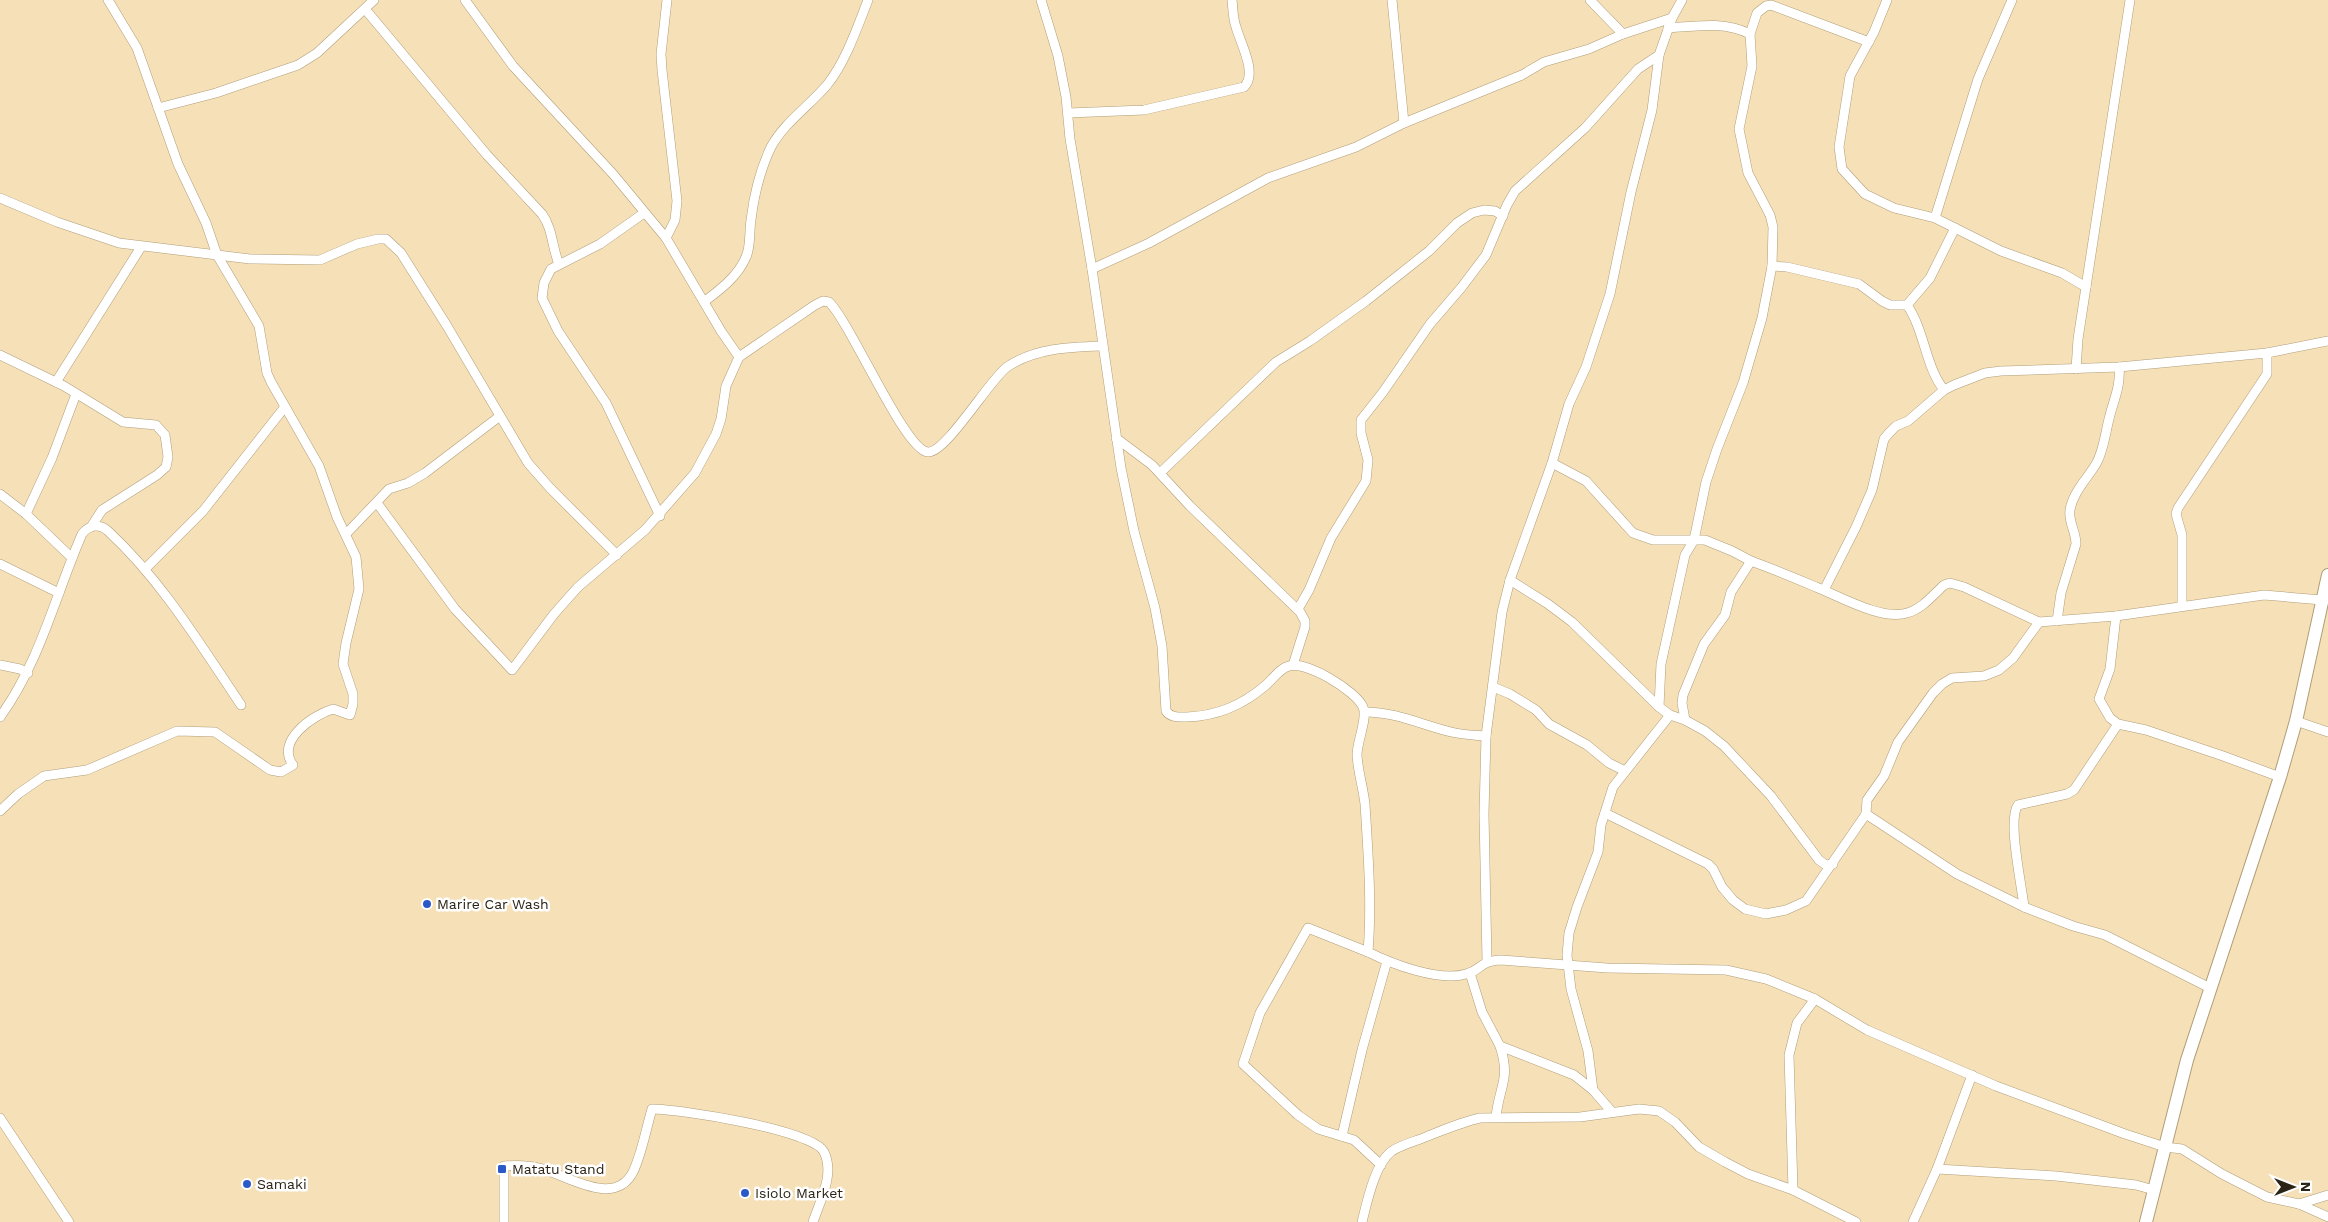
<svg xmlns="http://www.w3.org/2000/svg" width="2328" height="1222" font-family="'Work Sans',sans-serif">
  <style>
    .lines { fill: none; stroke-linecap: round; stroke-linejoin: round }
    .street-casing { stroke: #b19e78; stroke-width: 10 }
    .secondary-casing { stroke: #b19e78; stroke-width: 14 }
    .street { stroke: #fff; stroke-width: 9 }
    .secondary { stroke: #fff; stroke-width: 12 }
    .poi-dot { fill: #2b59c7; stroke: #fff; stroke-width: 2 }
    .labels { text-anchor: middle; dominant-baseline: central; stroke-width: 5; stroke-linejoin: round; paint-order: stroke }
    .poi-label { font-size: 14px; fill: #2b2314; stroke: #fff; text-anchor: start }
  </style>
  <rect width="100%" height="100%" fill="#f5e0b8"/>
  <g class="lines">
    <defs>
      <g id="street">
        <path d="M1041,0L1058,56L1066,97L1070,139L1092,269L1121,468L1134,531L1155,608L1162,646L1166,711C1171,718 1179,717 1187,717C1218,716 1243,705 1266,685C1273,679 1280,668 1289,666C1307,661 1356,691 1363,707C1368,718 1357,741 1357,755C1358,772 1363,787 1365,804C1368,852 1372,903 1368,952C1392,964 1439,982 1466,974C1482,970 1479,961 1501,960L1607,968L1726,970L1766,979L1815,999L1867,1030L1996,1086L2125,1134L2165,1147L2182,1149L2222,1174L2267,1197L2299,1204L2328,1217"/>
        <path d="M1392,0L1404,123"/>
        <path d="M1590,0L1623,34"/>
        <path d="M1887,0L1874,32L1850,76L1839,147L1842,169L1865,194L1894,208L1935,218L2001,251L2062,273L2086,287"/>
        <path d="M365,9L487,155L542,214C553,229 552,248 559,264"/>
        <path d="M1668,28C1696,26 1724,21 1750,34"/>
        <path d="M158,108L216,93L298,65L317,53L374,0"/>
        <path d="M1068,113L1144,110L1244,87C1258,74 1240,42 1236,27C1233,19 1233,9 1232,0"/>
        <path d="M0,198L57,222L119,243L250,259L320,260L357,244L378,239H386L401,253L447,326L528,463L550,488L617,555"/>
        <path d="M644,213L600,244L551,269L544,283L542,298L558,331L606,403L660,516"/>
        <path d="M1935,218L1978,79L2012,0"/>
        <path d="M666,238L675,220L677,201L662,70L661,54L667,0"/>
        <path d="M1772,266L1787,267L1859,284L1882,301L1890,305H1907L1930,278L1955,228"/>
        <path d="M1092,269L1149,243L1268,178L1356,147L1404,123L1522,75L1544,62L1589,49L1623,34L1672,18"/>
        <path d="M705,301C721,289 738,276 746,257C751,246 749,232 751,220C754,195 760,170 771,147C784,123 809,106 827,85C846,61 857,28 868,0"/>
        <path d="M1907,305C1925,331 1925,366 1944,390"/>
        <path d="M0,355L64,386L118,419L123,422L156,425L165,435L168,457L166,467L157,475L102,510L91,527"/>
        <path d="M739,357L815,305L823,301L829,302C851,323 905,451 928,452C946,453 990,379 1007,367C1035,348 1070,347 1102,346"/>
        <path d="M2076,369L2078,339L2130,0"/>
        <path d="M56,382L141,247"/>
        <path d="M1116,438L1152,465L1190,506L1300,612L1305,621V627L1293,665"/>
        <path d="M1552,463L1586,481L1633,533L1653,540H1705L1732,551L1751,561L1731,592L1725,615L1704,644L1683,695L1682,703L1685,720"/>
        <path d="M1160,473L1276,362L1310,341L1366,301L1429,251L1457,223L1472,213L1484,210L1495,211L1503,216"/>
        <path d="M0,494L26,514L72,558"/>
        <path d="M377,503L455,609L512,670L554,614L578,587L645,530L695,473L716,434L721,419L726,386L739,357L721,331L666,238L613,174L513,66L465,0"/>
        <path d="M26,514L52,458L76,394"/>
        <path d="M346,534L389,489L408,483L425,473L500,416"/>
        <path d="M1751,561C1773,569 1795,578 1816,587C1839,596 1882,621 1907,613C1922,609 1933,595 1944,585L1950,583L1964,587L2039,622L2116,616L2264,595L2322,600"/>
        <path d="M0,564L59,593"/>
        <path d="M145,569L203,511L284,408"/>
        <path d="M1510,580L1548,604L1572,622L1659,707L1670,715L1685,720L1705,731L1724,746L1771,796L1819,860L1826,865L1833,864"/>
        <path d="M1824,590L1856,527L1872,490L1884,439L1889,433L1896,426L1908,421L1944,390L1954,385L1985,373L2001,371L2119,367L2267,353L2328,341"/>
        <path d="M2182,605V535L2176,514L2178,508L2267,374V353"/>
        <path d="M1298,609L1309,590L1331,538L1366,481L1368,460L1361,433V420L1383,392L1430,324L1461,288L1486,255L1507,205L1515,191L1585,128L1638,69L1659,55"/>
        <path d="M2116,616L2110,669L2099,699L2110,718L2118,724L2146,730L2223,756L2280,777"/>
        <path d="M2057,621L2061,593L2076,544C2076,532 2068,521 2070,510C2073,492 2087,479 2096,464C2104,450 2105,434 2109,419C2113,401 2121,387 2119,367"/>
        <path d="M2039,622L2013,658L1999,670L1984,676L1952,678L1942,684L1933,693L1898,742L1884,776L1867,800L1866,814L1957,874L2024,907L2073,926L2105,935L2210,988"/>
        <path d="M0,665L20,669L28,673"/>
        <path d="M1493,687L1510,694L1536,710L1549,724L1587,745L1609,763L1625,771"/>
        <path d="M1659,707L1661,664L1685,555L1694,540L1706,482L1717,449L1743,383L1762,318L1772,266L1773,227L1770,215L1748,173L1739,129L1752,66L1750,34L1757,13L1766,6L1771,5L1869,42"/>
        <path d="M1365,712C1396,712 1422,725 1451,732C1463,735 1474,735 1486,736"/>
        <path d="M0,717C40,662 55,596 82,534C89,525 99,523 108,531C162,581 200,644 241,705"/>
        <path d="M2296,721L2328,732"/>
        <path d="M0,811L18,794L44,776L87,770L177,731L215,732L270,770L281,772L293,765C275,741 313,715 333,709L350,715L353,704V694L343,664L346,643L359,589L356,557L337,517L319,466L271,382L267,373L259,326L217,255L206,223L178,164L137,48L108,0"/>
        <path d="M1605,813L1708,864L1713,869L1722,887L1733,900L1745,909L1766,914L1786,910L1806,901L1866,814"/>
        <path d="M2024,907C2022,886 2007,819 2018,805L2067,794L2074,790L2118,724"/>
        <path d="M1368,952L1308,928L1260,1013L1243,1064L1298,1115L1318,1129L1354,1140L1381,1165"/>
        <path d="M1487,961L1484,814L1486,736L1502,612L1510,580L1552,463L1569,404L1586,367L1610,294L1631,192L1652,110L1659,55L1672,18L1682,0"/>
        <path d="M1470,973L1482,1012L1500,1046L1574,1075L1593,1090"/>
        <path d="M1612,1112L1593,1090L1588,1051L1571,989L1567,955L1569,933L1577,907L1598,852L1601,825L1613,787L1670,715"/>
        <path d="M1496,1117C1499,1086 1511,1080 1500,1046"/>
        <path d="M0,1118L69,1222"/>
        <path d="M1342,1136L1362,1050L1387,961"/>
        <path d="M1937,1169L2056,1176L2136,1185L2154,1190"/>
        <path d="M1793,1190L1789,1055L1797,1023L1815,999"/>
        <path d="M2299,1204L2328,1195"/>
        <path d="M504,1222V1166C516,1165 527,1165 539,1168C565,1174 614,1209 633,1172C642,1153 646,1129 652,1109C679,1109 814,1130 824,1152C835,1174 820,1201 813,1222"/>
        <path d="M1362,1222C1367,1202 1375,1163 1392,1151C1403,1144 1417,1141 1428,1136C1446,1129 1462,1122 1480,1118L1580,1117L1639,1109L1659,1111L1675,1122L1699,1147L1725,1162L1748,1174L1793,1190L1856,1222"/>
        <path d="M1913,1222L1937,1169L1972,1075"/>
      </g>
      <path id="secondary" d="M2146,1222L2187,1060L2280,777L2296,721L2328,575"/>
    </defs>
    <use href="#street" class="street-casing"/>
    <use href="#secondary" class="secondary-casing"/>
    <use href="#street" class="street"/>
    <use href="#secondary" class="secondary"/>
  </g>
  <g class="poi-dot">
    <circle cx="427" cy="904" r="5"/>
    <rect x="497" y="1164" width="10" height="10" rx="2.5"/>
    <circle cx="247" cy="1184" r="5"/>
    <circle cx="745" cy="1193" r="5"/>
  </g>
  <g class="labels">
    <g class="poi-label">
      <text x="437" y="904">Marire Car Wash</text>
      <text x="512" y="1169">Matatu Stand</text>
      <text x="257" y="1184">Samaki</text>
      <text x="755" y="1193">Isiolo Market</text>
    </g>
  </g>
  <g transform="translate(2293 1187) rotate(90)" stroke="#ffffff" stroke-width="4" paint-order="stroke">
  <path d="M0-4L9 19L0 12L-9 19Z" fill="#2b2314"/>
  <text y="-8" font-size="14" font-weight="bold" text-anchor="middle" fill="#2b2314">N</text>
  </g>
</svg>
